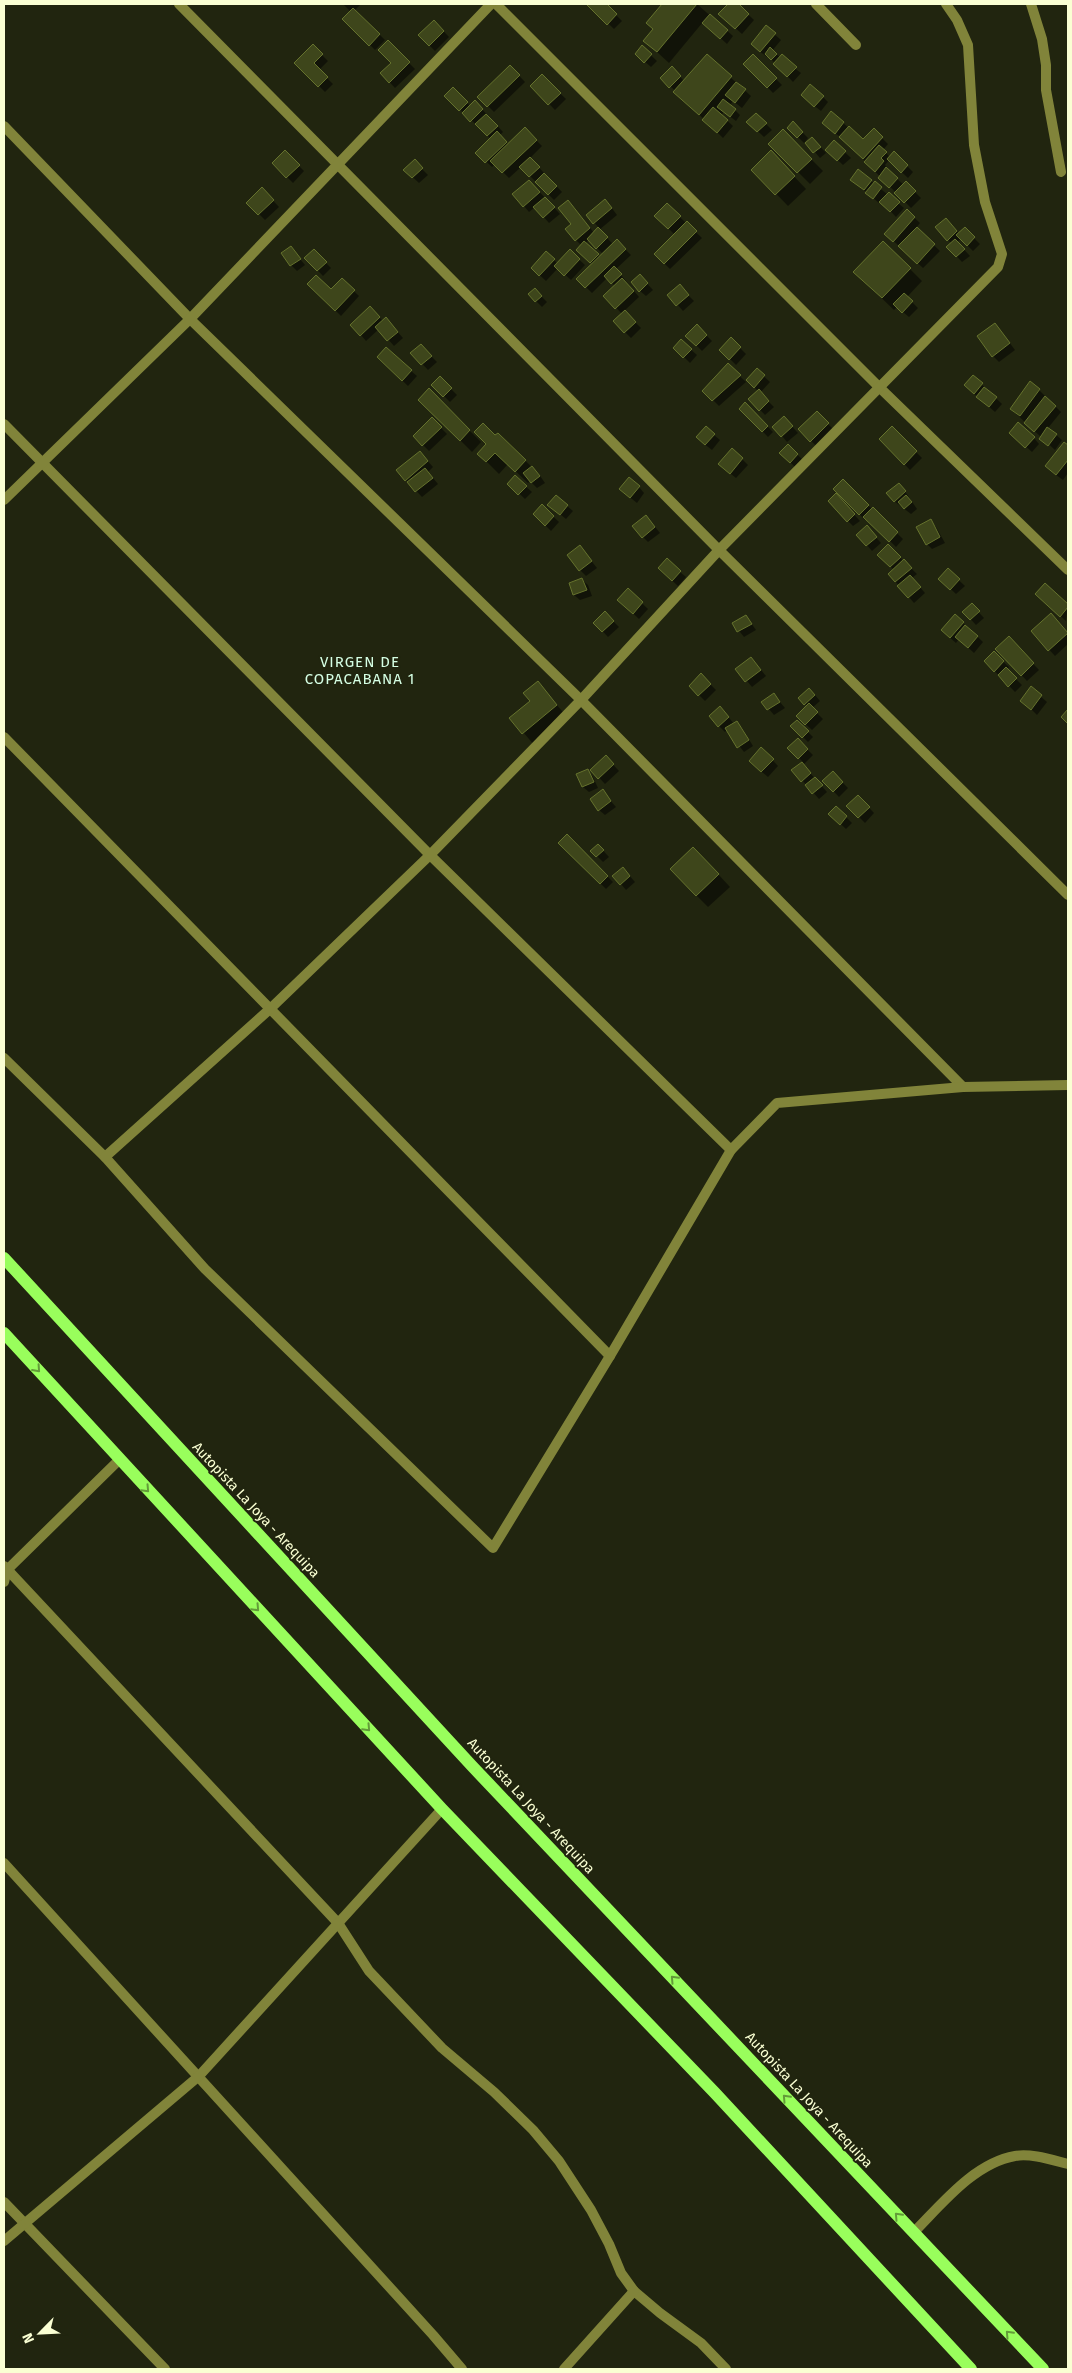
<svg xmlns="http://www.w3.org/2000/svg" width="1072" height="2373" font-family="'Fira Sans',sans-serif">
  <style>
    .shadow { fill: #0007; fill-rule: evenodd }
    .building { fill: #3e461b; stroke: #65722d }
    .lines { fill: none; stroke-linecap: round; stroke-linejoin: round }
    .street { stroke: #81843a; stroke-width: 10 }
    .primary { stroke: #99fe5c; stroke-width: 12 }
    .oneway { stroke: #639c39 }
    .labels { text-anchor: middle; dominant-baseline: central; stroke-width: 4; stroke-linejoin: round; paint-order: stroke }
    .street-label { font-size: 14px; fill: #faffd3; stroke: #21250f }
    .neighbourhood-label { font-size: 15px; letter-spacing: 1px; fill: #d5ffe4; stroke: #21250f }
  </style>
  <rect width="100%" height="100%" fill="#21250f"/>
  <g class="shadow">
    <path d="M343,4H361L355,10L385,40L375,50L344,19L351,12Z"/>
    <path d="M588,4H605L622,21L614,29Z"/>
    <path d="M663,4H697L733,36L727,44L703,22L669,63L645,41L654,30L647,23Z"/>
    <path d="M729,4H737L754,20L742,34L720,14Z"/>
    <path d="M434,21L449,37L435,51L419,35Z"/>
    <path d="M766,27L781,40L772,51L801,73L793,82L768,56L767,57L758,50Z"/>
    <path d="M388,42L415,69L395,88L381,73L392,63Z"/>
    <path d="M313,46L328,61L319,70L333,84L325,92L296,63Z"/>
    <path d="M642,47L657,61L651,67L636,54Z"/>
    <path d="M707,56L751,96L742,108L733,101L730,105L740,115L736,121L724,112L721,115L733,126L723,138L662,78L672,68L684,81Z"/>
    <path d="M753,56L782,85L773,93L745,64Z"/>
    <path d="M510,66L525,82L494,112L479,97Z"/>
    <path d="M542,76L566,99L555,110L532,86Z"/>
    <path d="M453,89L470,106L480,107L503,132L499,136L509,145L525,129L542,146L530,158L562,192L554,200L521,167L509,178L495,164L492,167L477,153L491,139L446,96Z"/>
    <path d="M823,97L828,102L821,111L808,101Z"/>
    <path d="M832,113L863,141L874,130L888,144L883,150L890,157L894,153L913,172L908,178L889,160L885,165L888,168L887,170L904,185L906,183L921,198L911,208L842,138L829,129Z"/>
    <path d="M756,114L772,130L764,137L748,122Z"/>
    <path d="M793,123L808,138L804,143L789,128Z"/>
    <path d="M783,131L823,171L810,184L798,172Z"/>
    <path d="M834,142L851,158L843,165L827,150Z"/>
    <path d="M807,143L818,144L826,153L820,158Z"/>
    <path d="M285,152L304,171L293,183L273,163Z"/>
    <path d="M771,152L806,189L788,206L753,170Z"/>
    <path d="M414,161L428,175L419,183L405,170Z"/>
    <path d="M871,181L904,208L896,217L881,201L879,203L858,185Z"/>
    <path d="M535,187L560,214L549,223L535,207L529,212L524,206Z"/>
    <path d="M262,189L279,207L265,220L248,203Z"/>
    <path d="M667,205L702,238L670,269L655,254L675,235L656,216Z"/>
    <path d="M574,207L594,233L599,228L588,215L611,207L617,215L599,230L613,244L617,241L631,255L616,269L639,297L624,311L641,328L631,338L625,332L622,314L605,296L615,286L607,278L592,293L578,279L593,264L577,250L581,245L576,240L573,224ZM589,240L603,254L600,257L585,243Z"/>
    <path d="M907,211L920,223L916,228L940,251L923,268L886,234Z"/>
    <path d="M952,225L959,234L965,229L980,244L973,251L961,239L957,242L970,256L962,262L948,247L952,244L937,228Z"/>
    <path d="M291,248L305,265L297,271L291,265Z"/>
    <path d="M314,251L331,268L323,276L306,258Z"/>
    <path d="M570,251L585,265L571,280L558,268L546,281L532,268L547,253L558,264Z"/>
    <path d="M910,269L922,281L907,297L918,308L909,317L897,307L894,310L867,284Z"/>
    <path d="M640,276L653,290L646,296L640,291Z"/>
    <path d="M342,280L359,296L341,316L309,284L331,291Z"/>
    <path d="M685,292L694,301L683,311L669,295Z"/>
    <path d="M540,295L547,302L542,307L536,301Z"/>
    <path d="M370,308L383,321L386,319L403,338L394,346L379,329L366,341L361,335Z"/>
    <path d="M697,326L712,341L702,351L687,336Z"/>
    <path d="M1000,330L1015,350L999,362L993,356Z"/>
    <path d="M731,339L746,354L736,365L721,350Z"/>
    <path d="M681,341L697,355L690,363L675,348Z"/>
    <path d="M426,351L437,362L428,370L412,353Z"/>
    <path d="M378,357L411,371L417,376L408,386Z"/>
    <path d="M728,365L746,382L719,406L704,391Z"/>
    <path d="M757,370L770,382L760,393L774,407L765,415L750,399L758,391L747,380Z"/>
    <path d="M973,376L1002,404L995,412L971,391Z"/>
    <path d="M440,378L457,395L450,402L433,385Z"/>
    <path d="M429,390L481,442L472,452L420,400Z"/>
    <path d="M1039,390L1061,412L1048,428L1062,440L1055,450L1011,409Z"/>
    <path d="M745,404L773,432L768,437L741,409Z"/>
    <path d="M817,413L834,430L817,447L800,429Z"/>
    <path d="M432,419L447,434L429,451L414,436Z"/>
    <path d="M789,423L798,433L787,442L782,436Z"/>
    <path d="M892,428L922,458L910,470L881,439Z"/>
    <path d="M1011,433L1034,438L1039,444L1032,452Z"/>
    <path d="M498,434L538,473L545,483L537,488L530,481L528,483L508,464L499,474L479,454Z"/>
    <path d="M714,435L720,440L712,450L703,443Z"/>
    <path d="M1065,444L1068,447V473L1063,480L1052,472Z"/>
    <path d="M788,446L803,460L796,468L781,453Z"/>
    <path d="M425,458L433,467L428,472L438,484L422,497L406,480Z"/>
    <path d="M742,459L748,465L736,478L726,470Z"/>
    <path d="M515,477L532,492L525,499L509,484Z"/>
    <path d="M843,481L903,539L896,547L867,518L865,520L835,489Z"/>
    <path d="M639,487L644,493L637,503L627,495Z"/>
    <path d="M904,490L917,509L911,514L894,501Z"/>
    <path d="M836,495L860,521L853,526L848,521Z"/>
    <path d="M542,506L559,522L551,531L534,514Z"/>
    <path d="M567,506L573,511L566,519L555,510Z"/>
    <path d="M930,521L936,527L945,543L932,549L927,544Z"/>
    <path d="M652,523L660,533L648,542L643,537Z"/>
    <path d="M872,533L881,543L872,551L858,535Z"/>
    <path d="M888,546L917,574L912,578L925,593L914,603L889,574L894,570L879,555Z"/>
    <path d="M585,553L597,568L586,576L580,570Z"/>
    <path d="M948,570L965,586L956,594L940,579Z"/>
    <path d="M680,572L686,577L678,586L665,574Z"/>
    <path d="M582,580L588,585L592,596L580,600L574,595L570,584Z"/>
    <path d="M1045,585L1068,605L1066,621L1043,600Z"/>
    <path d="M628,590L648,609L639,619L619,600Z"/>
    <path d="M972,605L984,618L976,625L964,612Z"/>
    <path d="M605,613L619,627L608,637L595,623Z"/>
    <path d="M746,616L756,630L744,637L733,623Z"/>
    <path d="M1057,621L1068,634V644L1055,656L1032,631Z"/>
    <path d="M963,623L983,642L974,653L959,639L956,643L948,636Z"/>
    <path d="M1009,638L1039,670L1027,681L997,649Z"/>
    <path d="M994,653L1009,667L1007,670L1022,685L1015,692L985,661Z"/>
    <path d="M751,658L766,676L752,687L737,669Z"/>
    <path d="M701,675L716,690L705,701L690,686Z"/>
    <path d="M538,683L568,718L535,746L511,718L531,701Z"/>
    <path d="M1031,688L1047,702L1037,715L1026,704Z"/>
    <path d="M774,695L785,708L774,715L763,702Z"/>
    <path d="M815,695L820,701L812,708L823,719L812,730L797,716L807,706L800,698Z"/>
    <path d="M726,714L734,724L736,723L742,728L753,746L744,752L727,730L725,732L719,726Z"/>
    <path d="M797,721L813,737L808,742L792,726Z"/>
    <path d="M798,740L813,755L803,765L827,792L819,799L793,770L803,762L789,748Z"/>
    <path d="M762,749L778,766L768,777L756,767Z"/>
    <path d="M606,757L619,771L605,784L592,770Z"/>
    <path d="M588,771L593,777L598,788L589,792L583,787L578,775Z"/>
    <path d="M833,773L848,788L839,797L824,781Z"/>
    <path d="M602,791L616,807L605,815L599,810Z"/>
    <path d="M858,796L874,813L865,823L848,806Z"/>
    <path d="M836,807L852,823L846,829L830,814Z"/>
    <path d="M567,836L613,882L606,889L560,843Z"/>
    <path d="M598,845L609,857L603,862L592,851Z"/>
    <path d="M705,860L730,887L708,907L696,895Z"/>
    <path d="M628,874L635,882L626,890L621,884Z"/>
  </g>
  <g class="building">
    <path d="M586,4H607L617,14L607,25Z"/>
    <path d="M662,4H697L657,52L643,41L653,29L646,23Z"/>
    <path d="M728,4H739L749,14L735,29L718,14Z"/>
    <path d="M353,8L380,34L369,46L342,19Z"/>
    <path d="M710,14L728,30L720,39L702,23Z"/>
    <path d="M434,20L444,31L429,46L418,35Z"/>
    <path d="M766,25L776,33L760,52L751,44Z"/>
    <path d="M388,40L410,62L389,83L380,73L391,63L378,50Z"/>
    <path d="M313,44L323,54L314,63L328,77L318,87L294,63Z"/>
    <path d="M642,45L652,54L644,63L635,54Z"/>
    <path d="M770,47L777,54L771,60L765,54Z"/>
    <path d="M707,54L732,76L699,115L673,92Z"/>
    <path d="M753,54L777,78L767,88L743,64Z"/>
    <path d="M782,54L797,67L787,77L773,64Z"/>
    <path d="M510,65L520,75L487,107L477,97Z"/>
    <path d="M672,66L681,76L669,88L660,78Z"/>
    <path d="M542,74L561,93L548,105L530,86Z"/>
    <path d="M736,82L746,89L735,103L725,95Z"/>
    <path d="M810,84L824,96L814,107L801,95Z"/>
    <path d="M453,87L468,102L459,111L444,96Z"/>
    <path d="M723,99L736,109L730,117L717,107Z"/>
    <path d="M475,100L483,109L470,122L462,113Z"/>
    <path d="M713,107L728,120L717,133L702,120Z"/>
    <path d="M831,111L844,122L835,134L822,123Z"/>
    <path d="M756,113L767,123L757,132L746,122Z"/>
    <path d="M486,114L498,126L487,136L475,124Z"/>
    <path d="M793,121L803,132L797,138L787,128Z"/>
    <path d="M849,126L863,139L874,128L883,137L863,159L839,137Z"/>
    <path d="M525,127L537,140L502,173L490,161Z"/>
    <path d="M783,129L812,159L797,173L768,144Z"/>
    <path d="M497,131L507,142L485,163L475,153Z"/>
    <path d="M812,137L821,147L813,153L805,143Z"/>
    <path d="M834,140L846,151L837,161L825,150Z"/>
    <path d="M879,145L887,152L881,158L884,161L875,172L864,162Z"/>
    <path d="M285,150L300,165L286,178L272,163Z"/>
    <path d="M771,150L795,176L775,195L751,170Z"/>
    <path d="M894,151L908,165L901,173L887,159Z"/>
    <path d="M530,157L540,167L529,177L519,167Z"/>
    <path d="M415,159L423,168L412,178L403,170Z"/>
    <path d="M886,167L898,178L889,188L878,178Z"/>
    <path d="M858,169L872,180L864,190L850,180Z"/>
    <path d="M544,173L557,186L548,195L535,182Z"/>
    <path d="M529,180L540,192L523,207L512,194Z"/>
    <path d="M875,181L882,187L873,199L865,193Z"/>
    <path d="M906,181L916,191L904,203L894,193Z"/>
    <path d="M262,187L274,200L258,215L246,203Z"/>
    <path d="M889,192L900,202L890,212L879,202Z"/>
    <path d="M545,197L555,207L543,218L533,207Z"/>
    <path d="M605,199L612,208L593,224L586,215Z"/>
    <path d="M568,200L590,228L575,241L565,229L571,224L558,208Z"/>
    <path d="M667,203L681,216L668,229L654,216Z"/>
    <path d="M907,209L915,217L893,242L884,234Z"/>
    <path d="M946,218L957,231L947,241L935,227Z"/>
    <path d="M687,221L697,231L664,264L654,254Z"/>
    <path d="M598,227L608,237L596,249L587,239Z"/>
    <path d="M917,227L935,244L917,264L898,246Z"/>
    <path d="M965,227L975,237L967,246L956,235Z"/>
    <path d="M617,239L626,249L585,288L576,279Z"/>
    <path d="M955,239L965,249L956,257L946,247Z"/>
    <path d="M584,241L599,254L590,263L576,250Z"/>
    <path d="M883,241L911,268L882,298L853,272Z"/>
    <path d="M291,246L301,259L290,266L281,253Z"/>
    <path d="M314,249L327,262L317,271L304,258Z"/>
    <path d="M570,249L580,259L564,276L554,266Z"/>
    <path d="M546,251L555,259L539,276L531,268Z"/>
    <path d="M614,266L622,274L611,284L604,276Z"/>
    <path d="M640,274L648,283L639,292L631,282Z"/>
    <path d="M316,275L331,289L342,278L355,290L335,311L307,284Z"/>
    <path d="M622,278L634,291L615,309L603,296Z"/>
    <path d="M680,284L689,295L676,306L667,295Z"/>
    <path d="M535,288L542,296L535,302L528,294Z"/>
    <path d="M904,293L913,301L902,313L893,304Z"/>
    <path d="M370,306L380,317L360,336L350,325Z"/>
    <path d="M625,310L636,322L624,333L613,321Z"/>
    <path d="M386,317L398,332L387,341L375,327Z"/>
    <path d="M995,323L1010,343L992,357L977,336Z"/>
    <path d="M697,324L707,335L696,346L685,336Z"/>
    <path d="M731,337L741,347L729,360L719,350Z"/>
    <path d="M681,339L692,349L683,358L673,348Z"/>
    <path d="M421,344L432,356L421,365L410,353Z"/>
    <path d="M386,347L412,370L402,381L377,357Z"/>
    <path d="M728,363L741,375L712,401L702,391Z"/>
    <path d="M757,368L765,375L754,388L746,380Z"/>
    <path d="M973,375L983,383L974,394L964,385Z"/>
    <path d="M440,376L452,388L443,397L431,385Z"/>
    <path d="M1030,381L1040,389L1020,416L1010,409Z"/>
    <path d="M984,387L997,397L989,407L976,397Z"/>
    <path d="M429,388L470,430L460,441L418,400Z"/>
    <path d="M759,389L769,401L759,411L748,399Z"/>
    <path d="M1045,396L1056,406L1034,432L1024,423Z"/>
    <path d="M745,402L768,426L762,432L739,409Z"/>
    <path d="M817,411L829,423L810,442L798,429Z"/>
    <path d="M784,416L793,426L781,437L772,427Z"/>
    <path d="M432,417L442,427L422,446L413,436Z"/>
    <path d="M1018,422L1035,437L1025,448L1009,433Z"/>
    <path d="M483,423L495,435L498,433L526,460L515,472L495,453L486,462L477,454L486,444L474,432Z"/>
    <path d="M706,426L715,434L705,445L696,437Z"/>
    <path d="M892,426L917,451L904,465L879,439Z"/>
    <path d="M1047,427L1057,434L1048,446L1039,439Z"/>
    <path d="M1064,442L1068,445V460L1056,475L1045,466Z"/>
    <path d="M788,444L798,454L790,463L779,453Z"/>
    <path d="M732,448L743,458L730,474L718,464Z"/>
    <path d="M420,451L428,461L405,481L396,470Z"/>
    <path d="M532,466L540,476L531,483L523,473Z"/>
    <path d="M425,468L433,478L415,492L407,482Z"/>
    <path d="M515,475L527,486L518,495L507,484Z"/>
    <path d="M629,477L640,486L630,498L619,489Z"/>
    <path d="M843,479L869,505L859,515L833,489Z"/>
    <path d="M899,483L906,491L894,502L886,493Z"/>
    <path d="M836,493L855,514L847,522L828,501Z"/>
    <path d="M556,495L568,505L560,515L547,505Z"/>
    <path d="M906,495L912,502L904,509L898,502Z"/>
    <path d="M542,504L554,516L545,526L533,514Z"/>
    <path d="M873,507L898,532L889,542L863,517Z"/>
    <path d="M646,515L655,527L642,538L632,526Z"/>
    <path d="M931,519L940,537L926,545L916,527Z"/>
    <path d="M867,525L877,537L866,546L856,535Z"/>
    <path d="M888,544L901,557L890,567L877,555Z"/>
    <path d="M580,545L592,561L579,571L567,555Z"/>
    <path d="M667,558L681,571L672,581L658,568Z"/>
    <path d="M904,559L912,568L895,582L888,574Z"/>
    <path d="M948,568L960,579L950,590L938,579Z"/>
    <path d="M910,575L921,587L908,598L897,586Z"/>
    <path d="M582,578L587,590L573,595L569,583Z"/>
    <path d="M1045,583L1068,604V607L1060,617L1035,594Z"/>
    <path d="M628,588L643,602L633,614L617,600Z"/>
    <path d="M972,603L980,611L970,620L962,612Z"/>
    <path d="M605,611L614,621L602,632L593,623Z"/>
    <path d="M1051,613L1068,633L1048,651L1031,631Z"/>
    <path d="M955,614L964,622L950,638L941,630Z"/>
    <path d="M746,615L752,624L737,632L732,623Z"/>
    <path d="M965,625L978,636L968,648L955,637Z"/>
    <path d="M1009,636L1034,663L1021,676L995,649Z"/>
    <path d="M994,651L1004,661L994,672L984,661Z"/>
    <path d="M751,657L761,670L745,682L735,669Z"/>
    <path d="M1006,667L1017,678L1008,687L998,675Z"/>
    <path d="M701,673L711,684L698,696L689,686Z"/>
    <path d="M538,681L557,705L522,734L509,718L530,701L523,693Z"/>
    <path d="M1031,686L1042,695L1031,710L1020,701Z"/>
    <path d="M809,688L815,695L804,705L798,698Z"/>
    <path d="M774,693L780,702L767,710L761,702Z"/>
    <path d="M809,703L818,712L805,725L796,716Z"/>
    <path d="M720,706L729,717L718,727L709,716Z"/>
    <path d="M1068,709V724L1061,717Z"/>
    <path d="M797,720L809,731L802,738L790,726Z"/>
    <path d="M737,721L749,740L737,748L725,728Z"/>
    <path d="M798,738L808,749L798,759L787,748Z"/>
    <path d="M761,747L774,759L761,772L749,761Z"/>
    <path d="M606,755L614,764L598,779L590,770Z"/>
    <path d="M802,762L811,773L801,782L791,770Z"/>
    <path d="M588,769L594,782L582,787L576,774Z"/>
    <path d="M833,771L843,782L833,792L822,781Z"/>
    <path d="M815,777L823,785L812,794L805,785Z"/>
    <path d="M603,789L611,801L598,811L590,799Z"/>
    <path d="M858,795L870,807L858,818L846,806Z"/>
    <path d="M836,806L847,816L840,825L828,814Z"/>
    <path d="M567,834L608,876L600,884L558,843Z"/>
    <path d="M598,844L604,850L596,857L590,851Z"/>
    <path d="M693,847L719,874L696,896L670,869Z"/>
    <path d="M623,867L630,876L620,885L612,876Z"/>
  </g>
  <g class="lines">
    <g class="street">
      <path d="M179,4L719,550L1068,895"/>
      <path d="M496,4L879,387L1068,570"/>
      <path d="M816,4L856,45"/>
      <path d="M1031,4L1042,39L1046,65V90L1061,172"/>
      <path d="M4,126L190,319L581,700L963,1087"/>
      <path d="M4,424L430,855L731,1150"/>
      <path d="M4,500L190,319L491,4"/>
      <path d="M4,737L610,1356"/>
      <path d="M4,1058L105,1157L205,1269L493,1548L610,1356L731,1150L777,1103L963,1087L1068,1085"/>
      <path d="M105,1157L271,1008L430,855L581,700L719,550L998,267L1002,254L985,202L974,145L968,45L957,20L946,4"/>
      <path d="M4,1566L338,1923L369,1971L442,2048L494,2092L533,2130L559,2161L591,2210L609,2244L621,2273L634,2291L660,2313L701,2343L726,2369"/>
      <path d="M4,1582L7,1570L119,1460"/>
      <path d="M4,1863L433,2335L462,2369"/>
      <path d="M4,2202L165,2369"/>
      <path d="M914,2232C941,2205 974,2163 1015,2156C1031,2153 1052,2160 1068,2164"/>
      <path d="M4,2241L199,2076L442,1809"/>
      <path d="M564,2369L634,2291"/>
    </g>
    <g class="primary">
      <path d="M4,1258L472,1766L1043,2369"/>
      <path d="M4,1333L442,1809L715,2093L971,2369"/>
    </g>
  </g>
  <defs><path id="oneway-chevron" d="M-2-3.5L2.5 0L-2 3.5" fill="none" stroke-width="1.6" stroke-linecap="round" stroke-linejoin="round" transform="scale(1.25)"/></defs>
  <g class="oneway">
    <use href="#oneway-chevron" transform="translate(37 1369) rotate(48)"/>
    <use href="#oneway-chevron" transform="translate(146 1489) rotate(47)"/>
    <use href="#oneway-chevron" transform="translate(256 1608) rotate(47)"/>
    <use href="#oneway-chevron" transform="translate(367 1728) rotate(47)"/>
    <use href="#oneway-chevron" transform="translate(674 1979) rotate(-133)"/>
    <use href="#oneway-chevron" transform="translate(786 2098) rotate(-133)"/>
    <use href="#oneway-chevron" transform="translate(898 2216) rotate(-133)"/>
    <use href="#oneway-chevron" transform="translate(1009 2334) rotate(-133)"/>
  </g>
  <g class="labels">
    <g class="street-label">
      <text transform="translate(256 1510) rotate(47)">Autopista La Joya - Arequipa</text>
      <text transform="translate(531 1806) rotate(47)">Autopista La Joya - Arequipa</text>
      <text transform="translate(809 2100) rotate(47)">Autopista La Joya - Arequipa</text>
    </g>
    <g class="neighbourhood-label">
      <text x="360" y="662">VIRGEN DE<tspan x="360" dy="17">COPACABANA 1</tspan></text>
    </g>
  </g>
  <rect width="1072" height="2373" fill="none" stroke="#faffd3" stroke-width="10"/>
  <g transform="translate(40 2333) rotate(246)" stroke="#21250f" stroke-width="4" paint-order="stroke">
  <path d="M0-4L9 19L0 12L-9 19Z" fill="#faffd3"/>
  <text y="-8" font-size="14" font-weight="bold" text-anchor="middle" fill="#faffd3">N</text>
  </g>
</svg>
